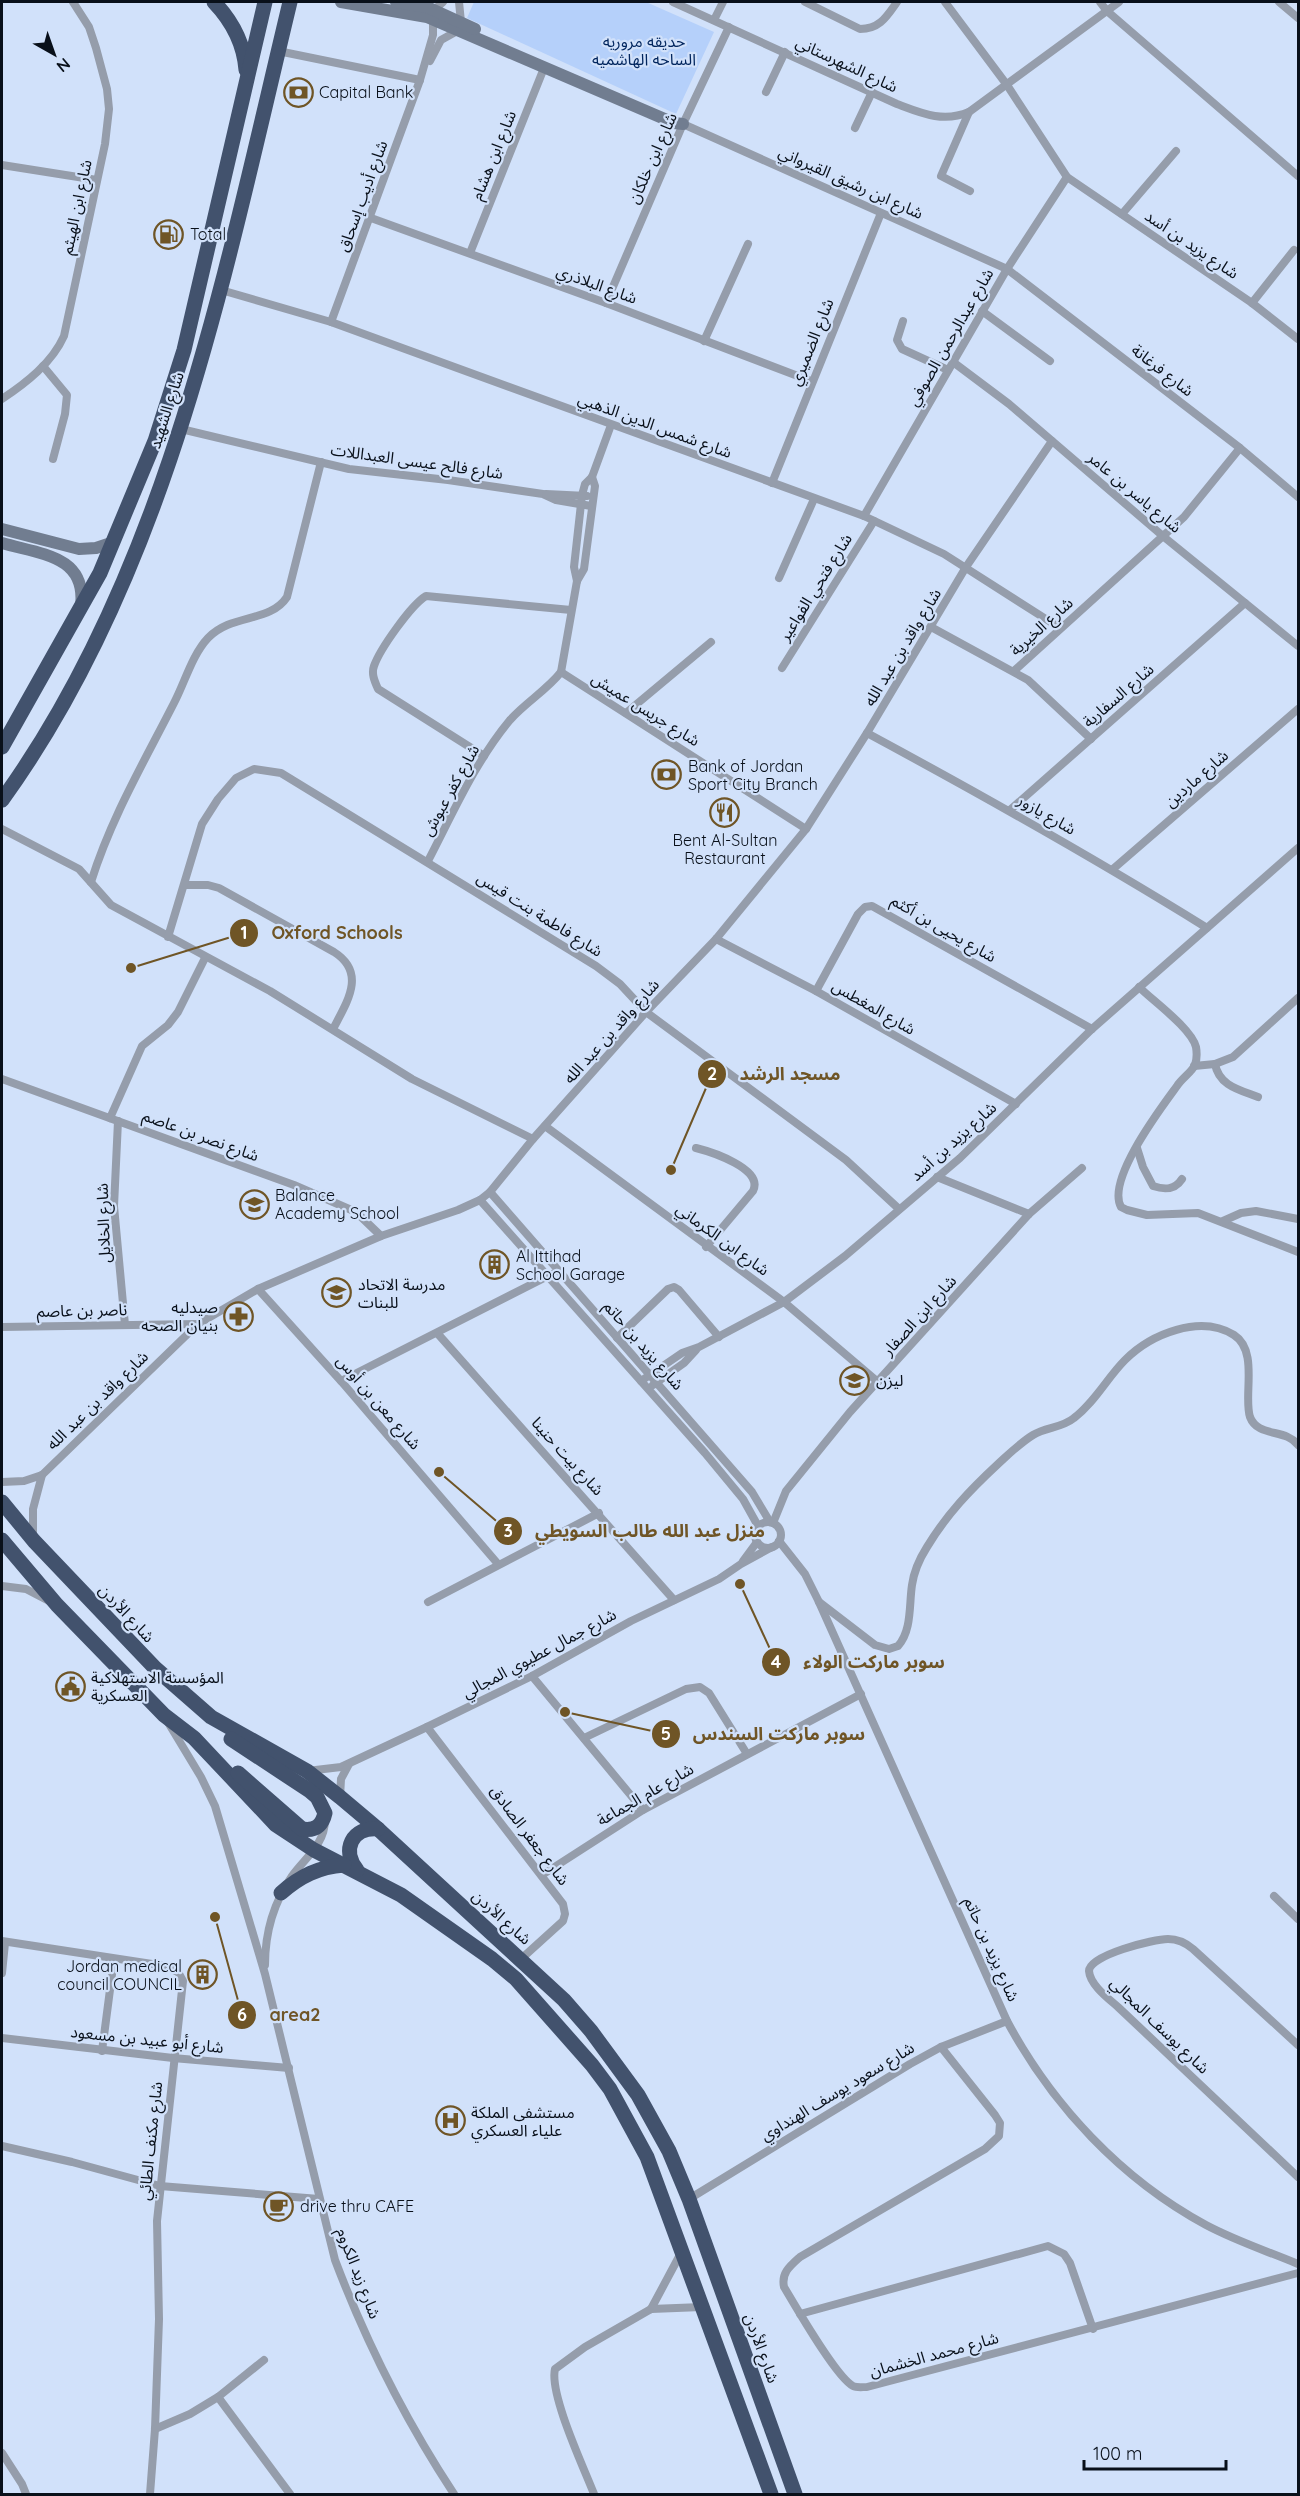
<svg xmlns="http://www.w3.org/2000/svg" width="1300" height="2496" font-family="Quicksand,'Noto Sans Arabic',sans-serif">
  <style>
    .green { fill: #b5d0fa }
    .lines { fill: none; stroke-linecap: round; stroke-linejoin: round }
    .street { stroke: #959dab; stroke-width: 8 }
    .secondary { stroke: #717d90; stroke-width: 12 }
    .highway { stroke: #42526d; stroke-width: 15 }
    .labels { text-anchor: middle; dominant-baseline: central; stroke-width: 4.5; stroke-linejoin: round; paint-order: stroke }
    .park-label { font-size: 16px; fill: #02265e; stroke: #d1e1fa }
    .street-label { font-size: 16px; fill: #09101a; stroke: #d1e1fa }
    .poi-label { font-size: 16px; fill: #09101a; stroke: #d1e1fa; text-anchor: start }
    .leader { fill: none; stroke: #6f5526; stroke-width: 2 }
    .callout-dot { fill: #6f5526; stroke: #d1e1fa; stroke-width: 2 }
    .mark-label { font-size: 18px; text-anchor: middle; font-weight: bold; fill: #fff }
    .callout-label { font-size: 18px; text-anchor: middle; font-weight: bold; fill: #6f5526; stroke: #d1e1fa; stroke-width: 4.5; stroke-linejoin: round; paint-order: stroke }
  </style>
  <rect width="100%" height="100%" fill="#d1e1fa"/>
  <path class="green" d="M474,2H646L714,32L676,114L467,18Z"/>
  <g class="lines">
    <g class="street">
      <path d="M459,2L461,22"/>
      <path d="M673,2L897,104C921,113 943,123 969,112L1119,2"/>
      <path d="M805,2L860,29C880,29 887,16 897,2"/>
      <path d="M945,2L1007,85L1067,177L1252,303L1298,339"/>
      <path d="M1100,2L1107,11L1298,176"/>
      <path d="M1279,2L1298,18"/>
      <path d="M434,10L443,2"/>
      <path d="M714,20L723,2"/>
      <path d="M278,51L420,80"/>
      <path d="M430,61L441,40L459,30"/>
      <path d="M766,92L785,52"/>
      <path d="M969,112L941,176L970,191"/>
      <path d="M683,124L1007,269L1240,448L1298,497"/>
      <path d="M855,128L872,92"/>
      <path d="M2,165L97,180"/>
      <path d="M1122,214L1176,151"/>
      <path d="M371,218L606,303L811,381"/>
      <path d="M470,253L544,68"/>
      <path d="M221,290L331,322L864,516L944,554L1060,628"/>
      <path d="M606,303L683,124L729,27"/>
      <path d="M1252,303L1294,250"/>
      <path d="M982,311L1050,361"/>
      <path d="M903,321L897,340L902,349L948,370"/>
      <path d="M331,322L420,80L433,35V20"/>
      <path d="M704,341L748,244"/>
      <path d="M953,362L1009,404L1164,537L1298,646"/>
      <path d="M43,366L67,395L65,414L53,459"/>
      <path d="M2,399C26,383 52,363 64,336L105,144L109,109L107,89L96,48L89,27L73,2"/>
      <path d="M181,429L349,469L448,480L543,494L556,500L591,506"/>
      <path d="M772,483L881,213"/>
      <path d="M546,494L587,496"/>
      <path d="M864,516L1007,269L1067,177"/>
      <path d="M779,578L814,499"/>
      <path d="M577,581L574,567L582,495L585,484L592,477L611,425"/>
      <path d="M931,627L1028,680L1091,739"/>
      <path d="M782,668L874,521"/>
      <path d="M1015,670L1184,517L1240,448"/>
      <path d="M561,672L806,829"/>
      <path d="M626,713L711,642"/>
      <path d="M867,733C982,795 1096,859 1207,928"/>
      <path d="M484,756L378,689C375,682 371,674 374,666C380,649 411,605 426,596L571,610"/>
      <path d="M1010,810L1245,603"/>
      <path d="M2,829L79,869L111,905L270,991L412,1079L533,1139"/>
      <path d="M428,861C453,813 475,762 510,720C526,702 547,690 561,672L577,581L584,569L595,486L592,477"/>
      <path d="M1113,869L1298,709"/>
      <path d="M91,882C111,818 144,762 174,703C185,682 192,655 208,638C232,613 270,623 287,597L321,462"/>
      <path d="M185,885H208L219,888L334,952C367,973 347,1002 333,1029"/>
      <path d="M168,937L202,824L218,799L236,778L254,769L281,773L596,966L620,984L646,1012L846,1160L899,1209"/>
      <path d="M716,939L816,991L1016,1104"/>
      <path d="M1139,987C1153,1001 1191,1028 1196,1047C1197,1053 1197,1059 1195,1065C1191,1073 1182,1078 1177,1086C1161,1108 1106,1180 1121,1207L1127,1210L1147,1215L1198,1213L1298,1252"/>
      <path d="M816,991L858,914L865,907L872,906L1092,1029"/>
      <path d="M1215,1064C1219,1086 1240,1090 1258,1097"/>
      <path d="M1194,1066L1215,1064L1233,1057L1298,998"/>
      <path d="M2,1079L294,1185L356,1212L381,1236"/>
      <path d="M110,1118L142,1046L168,1025L178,1012L205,958"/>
      <path d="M118,1121L114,1206L125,1325"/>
      <path d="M545,1126L784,1302L878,1382"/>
      <path d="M696,1148C712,1152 764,1169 753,1191L706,1247"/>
      <path d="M1137,1148L1143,1167L1153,1186C1165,1190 1175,1190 1182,1179"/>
      <path d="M937,1177L1029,1214"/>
      <path d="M490,1192L752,1492L770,1522"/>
      <path d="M480,1200L705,1453L743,1499L758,1526"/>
      <path d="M1223,1221L1241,1213L1256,1211L1298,1219"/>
      <path d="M258,1289L341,1381L498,1564"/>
      <path d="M2,1327L198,1324"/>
      <path d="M438,1334L674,1600"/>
      <path d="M617,1338L668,1289L674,1287L679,1290L719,1337"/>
      <path d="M341,1381L552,1274"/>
      <path d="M641,1381L682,1353L699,1347L784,1302L845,1256L960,1158L1092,1029L1298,848"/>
      <path d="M653,1385L684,1363L696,1350"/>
      <path d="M2,1482L24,1481L42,1475L198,1324L258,1289L381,1236L458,1210L480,1200L490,1192L533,1139L646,1012L716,939L806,829L867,733L966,567L1052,441"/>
      <circle cx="768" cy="1535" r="13"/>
      <path d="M773,1523L786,1491L850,1412L1029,1214L1082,1168"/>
      <path d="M33,1536V1509L42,1475"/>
      <path d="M779,1541L805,1574L819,1602L1007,2021C1052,2105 1121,2179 1206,2225C1236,2241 1267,2251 1298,2264"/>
      <path d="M743,1561L757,1542"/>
      <path d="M2,1586L26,1589L49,1601"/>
      <path d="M428,1602L599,1513"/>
      <path d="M819,1602L875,1645L889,1649L898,1646C912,1631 909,1604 912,1585C914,1571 920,1558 927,1547C947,1514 970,1490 998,1464C1009,1454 1020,1443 1033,1435C1046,1427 1062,1428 1074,1418C1095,1402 1107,1378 1125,1360C1151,1334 1200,1314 1234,1335C1259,1351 1243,1396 1250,1417C1258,1438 1286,1428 1298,1445"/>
      <path d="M532,1676L643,1810"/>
      <path d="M169,1724L201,1777L215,1806L265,1974L335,2260C366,2342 406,2421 454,2494"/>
      <path d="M427,1727L563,1904L565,1914L563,1921L521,1959"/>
      <path d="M584,1738L686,1689L700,1687L709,1693L747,1754"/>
      <path d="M307,1771L341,1767L427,1727L532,1676L631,1621L719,1579L741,1564L772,1547"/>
      <path d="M340,1797L341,1779L349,1764"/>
      <path d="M542,1875L643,1810L861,1694"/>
      <path d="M1274,1896L1298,1919"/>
      <path d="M2,1941L165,1966L178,1972L183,1981L157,2221L159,2319L155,2429L150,2494"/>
      <path d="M265,1965C265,1933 274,1902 292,1876C305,1858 325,1844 325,1820"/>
      <path d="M2,1973L5,1943"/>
      <path d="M2,2038L173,2058L289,2068"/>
      <path d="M1298,2045L1193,1949C1186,1943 1177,1939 1168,1939C1154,1939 1089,1955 1089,1971C1090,1985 1109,1999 1118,2007L1298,2177"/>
      <path d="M941,2047L995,2115L1000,2123L999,2136L985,2149L800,2257C790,2266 781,2273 784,2287C796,2307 836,2377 853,2386C857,2388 862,2387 867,2387L1298,2273"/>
      <path d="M102,2051L114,1959"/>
      <path d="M2,2146L72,2162L160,2186L319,2199"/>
      <path d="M689,2199L910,2064L941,2047L1007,2021"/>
      <path d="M651,2309L682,2251"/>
      <path d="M800,2314L1048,2246L1064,2254L1070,2263L1093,2329"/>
      <path d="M218,2397L264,2360"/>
      <path d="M155,2429L190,2414L218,2397L290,2494"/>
      <path d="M2,2453L22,2484L26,2494"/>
      <path d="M594,2494C584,2468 549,2394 555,2369L585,2347L651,2309L702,2307"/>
    </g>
    <g class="secondary">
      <path d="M341,2L427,17L674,123L683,124"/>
      <path d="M396,2L427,7L475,29"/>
      <path d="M2,529L79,549L96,548L114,542"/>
      <path d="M2,543C39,554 87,555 81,606"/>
    </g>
    <g class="highway">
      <path d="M214,2C232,21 244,43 246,70"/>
      <path d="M2,747L100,573L155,441L184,350L265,2"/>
      <path d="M2,800C168,571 225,272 290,2"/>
      <path d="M2,1502L34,1541L155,1668L211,1717L307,1771L340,1797L378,1829L564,2000L591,2031L638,2095L669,2151L689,2199L795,2494"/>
      <path d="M2,1540L57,1605L164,1715L194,1738L276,1825L314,1850L401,1895L492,1959L516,1979L592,2065L610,2089L647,2157L771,2494"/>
      <path d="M231,1739L310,1791L317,1797L325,1813C322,1826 315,1831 302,1829L238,1773"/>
      <path d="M357,1870C341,1850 352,1827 378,1829"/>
      <path d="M281,1893C300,1876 319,1867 344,1865"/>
    </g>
  </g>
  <defs>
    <symbol id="bank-ring" viewBox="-11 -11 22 22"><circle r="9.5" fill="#d1e1fa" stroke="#6f5526" stroke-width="1.5"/><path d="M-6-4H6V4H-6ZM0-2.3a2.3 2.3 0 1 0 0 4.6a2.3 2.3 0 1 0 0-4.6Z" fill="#6f5526"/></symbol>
    <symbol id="fuel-ring" viewBox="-11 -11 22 22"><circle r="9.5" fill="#d1e1fa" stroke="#6f5526" stroke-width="1.5"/><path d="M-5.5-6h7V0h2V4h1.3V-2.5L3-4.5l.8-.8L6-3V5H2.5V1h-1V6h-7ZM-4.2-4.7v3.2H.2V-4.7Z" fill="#6f5526"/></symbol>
    <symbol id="restaurant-ring" viewBox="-11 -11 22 22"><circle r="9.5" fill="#d1e1fa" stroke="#6f5526" stroke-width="1.5"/><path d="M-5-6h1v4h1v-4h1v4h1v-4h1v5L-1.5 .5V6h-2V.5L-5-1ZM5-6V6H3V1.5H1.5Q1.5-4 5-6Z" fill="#6f5526"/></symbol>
    <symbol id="school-ring" viewBox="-11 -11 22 22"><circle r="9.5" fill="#d1e1fa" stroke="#6f5526" stroke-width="1.5"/><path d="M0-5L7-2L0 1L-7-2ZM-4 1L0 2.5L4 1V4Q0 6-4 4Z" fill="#6f5526"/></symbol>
    <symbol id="building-ring" viewBox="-11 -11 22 22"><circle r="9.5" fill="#d1e1fa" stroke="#6f5526" stroke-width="1.5"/><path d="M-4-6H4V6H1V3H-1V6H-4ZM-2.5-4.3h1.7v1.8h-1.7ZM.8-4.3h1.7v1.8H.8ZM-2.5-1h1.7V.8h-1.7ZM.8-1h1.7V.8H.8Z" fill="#6f5526"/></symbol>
    <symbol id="pharmacy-ring" viewBox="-11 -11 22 22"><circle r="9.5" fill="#d1e1fa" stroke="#6f5526" stroke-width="1.5"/><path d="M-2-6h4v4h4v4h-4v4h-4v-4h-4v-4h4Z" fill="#6f5526"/></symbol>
    <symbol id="civic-ring" viewBox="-11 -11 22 22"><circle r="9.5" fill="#d1e1fa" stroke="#6f5526" stroke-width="1.5"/><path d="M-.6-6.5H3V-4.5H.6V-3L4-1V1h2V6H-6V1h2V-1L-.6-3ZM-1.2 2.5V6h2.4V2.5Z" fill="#6f5526"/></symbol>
    <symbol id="hospital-ring" viewBox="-11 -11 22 22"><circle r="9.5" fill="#d1e1fa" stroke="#6f5526" stroke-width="1.5"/><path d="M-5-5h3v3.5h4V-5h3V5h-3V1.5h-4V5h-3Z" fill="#6f5526"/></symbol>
    <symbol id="cafe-ring" viewBox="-11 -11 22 22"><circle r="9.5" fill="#d1e1fa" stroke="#6f5526" stroke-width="1.5"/><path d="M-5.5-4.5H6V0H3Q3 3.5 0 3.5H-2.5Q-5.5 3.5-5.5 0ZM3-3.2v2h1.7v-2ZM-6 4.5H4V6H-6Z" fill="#6f5526"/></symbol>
  </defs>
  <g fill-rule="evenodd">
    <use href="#bank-ring" x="282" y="76" width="33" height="33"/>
    <use href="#fuel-ring" x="152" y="218" width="33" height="33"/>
    <use href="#bank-ring" x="650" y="758" width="33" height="33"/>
    <use href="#restaurant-ring" x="708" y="796" width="33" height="33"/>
    <use href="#school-ring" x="238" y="1188" width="33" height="33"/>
    <use href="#building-ring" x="478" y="1248" width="33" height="33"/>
    <use href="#school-ring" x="320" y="1276" width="33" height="33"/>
    <use href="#pharmacy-ring" x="222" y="1300" width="33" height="33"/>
    <use href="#school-ring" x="838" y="1364" width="33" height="33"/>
    <use href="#civic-ring" x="54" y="1670" width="33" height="33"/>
    <use href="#building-ring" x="186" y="1958" width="33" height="33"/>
    <use href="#hospital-ring" x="434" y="2104" width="33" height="33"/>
    <use href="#cafe-ring" x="262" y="2190" width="33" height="33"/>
  </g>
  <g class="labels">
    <g class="park-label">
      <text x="644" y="41">حديقه مروريه<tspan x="644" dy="18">الساحه الهاشميه</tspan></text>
    </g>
    <g class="street-label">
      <text transform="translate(847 64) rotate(25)">شارع الشهرستاني</text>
      <text transform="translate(493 155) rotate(-68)">شارع ابن هشام</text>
      <text transform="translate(652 158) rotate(-66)">شارع ابن خلكان</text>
      <text transform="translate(851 182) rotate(24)">شارع ابن رشيق القيرواني</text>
      <text transform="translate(362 196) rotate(-70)">شارع أديب إسحاق</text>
      <text transform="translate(76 207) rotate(-78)">شارع ابن الهيثم</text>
      <text transform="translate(1192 244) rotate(34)">شارع يزيد بن أسد</text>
      <text transform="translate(597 284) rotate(20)">شارع البلاذري</text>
      <text transform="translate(950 337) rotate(-60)">شارع عبدالرحمن الصوفي</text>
      <text transform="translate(811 342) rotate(-68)">شارع الضميري</text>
      <text transform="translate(1163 370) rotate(38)">شارع فرغانة</text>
      <text transform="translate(166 410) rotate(-72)">شارع الشهيد</text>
      <text transform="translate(655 425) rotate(20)">شارع شمس الدين الذهبي</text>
      <text transform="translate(417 461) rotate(8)">شارع فالح عيسى العبداللات</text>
      <text transform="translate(1135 492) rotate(40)">شارع ياسر بن عامر</text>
      <text transform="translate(815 587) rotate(-58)">شارع فتحي الفواعير</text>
      <text transform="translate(1041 626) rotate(-42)">شارع الخيرية</text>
      <text transform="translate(902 647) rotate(-59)">شارع واقد بن عبد الله</text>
      <text transform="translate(1118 695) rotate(-41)">شارع السفارية</text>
      <text transform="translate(646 709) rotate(32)">شارع جريس عميش</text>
      <text transform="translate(1196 778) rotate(-41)">شارع ماردين</text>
      <text transform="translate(450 790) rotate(-61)">شارع كفر عبوش</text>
      <text transform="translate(1047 814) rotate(30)">شارع يازور</text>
      <text transform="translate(540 914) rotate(32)">شارع فاطمة بنت قيس</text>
      <text transform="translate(944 928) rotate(30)">شارع يحيى بن أكثم</text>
      <text transform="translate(874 1007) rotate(30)">شارع المغطس</text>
      <text transform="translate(611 1031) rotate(-48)">شارع واقد بن عبد الله</text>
      <text transform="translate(201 1135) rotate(20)">شارع نصر بن عاصم</text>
      <text transform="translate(953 1141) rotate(-42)">شارع يزيد بن أسد</text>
      <text transform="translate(103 1223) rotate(-92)">شارع الخلايل</text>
      <text transform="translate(723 1239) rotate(36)">شارع ابن الكرماني</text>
      <text transform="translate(82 1310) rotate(-1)">ناصر بن عاصم</text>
      <text transform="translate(919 1315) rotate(-48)">شارع ابن الصفار</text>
      <text transform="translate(644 1345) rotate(49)">شارع يزيد بن حاتم</text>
      <text transform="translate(97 1400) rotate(-44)">شارع واقد بن عبد الله</text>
      <text transform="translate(379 1402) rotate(49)">شارع معن بن أوس</text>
      <text transform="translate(568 1456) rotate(48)">شارع بيت حنينا</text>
      <text transform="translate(127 1613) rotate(47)">شارع الأردن</text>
      <text transform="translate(539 1653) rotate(-28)">شارع جمال عطيوي المجالي</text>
      <text transform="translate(645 1794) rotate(-30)">شارع عام الجماعة</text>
      <text transform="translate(530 1835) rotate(53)">شارع جعفر الصادق</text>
      <text transform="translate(502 1917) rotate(42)">شارع الأردن</text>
      <text transform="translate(992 1949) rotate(66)">شارع يزيد بن حاتم</text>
      <text transform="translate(1160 2025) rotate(44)">شارع يوسف المجالي</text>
      <text transform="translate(147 2039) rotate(6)">شارع أبو عبيد بن مسعود</text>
      <text transform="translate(837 2091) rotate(-31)">شارع سعود يوسف الهنداوي</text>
      <text transform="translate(150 2141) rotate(-84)">شارع مكنف الطائي</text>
      <text transform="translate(359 2273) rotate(69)">شارع زيد الكروم</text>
      <text transform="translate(762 2348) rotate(70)">شارع الأردن</text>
      <text transform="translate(934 2354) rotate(-15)">شارع محمد الخشمان</text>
    </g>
    <g class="poi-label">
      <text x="319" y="92">Capital Bank</text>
      <text x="190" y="234">Total</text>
      <text x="688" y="766">Bank of Jordan<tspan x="688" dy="18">Sport City Branch</tspan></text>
      <text x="725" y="840" text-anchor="middle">Bent Al-Sultan<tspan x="725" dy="18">Restaurant</tspan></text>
      <text x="275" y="1195">Balance<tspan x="275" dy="18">Academy School</tspan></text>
      <text x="516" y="1256">Al Ittihad<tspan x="516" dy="18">School Garage</tspan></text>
      <text x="358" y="1284">مدرسة الاتحاد<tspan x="358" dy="18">للبنات</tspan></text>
      <text x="218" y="1307" text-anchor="end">صيدليه<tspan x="218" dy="18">بنيان الصحه</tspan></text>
      <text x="876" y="1380">ليزن</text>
      <text x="91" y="1677">المؤسسة الاستهلاكية<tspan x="91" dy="18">العسكرية</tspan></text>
      <text x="182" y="1966" text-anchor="end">Jordan medical<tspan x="182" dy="18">council COUNCIL</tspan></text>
      <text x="471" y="2112">مستشفى الملكة<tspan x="471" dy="18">علياء العسكري</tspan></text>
      <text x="300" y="2206">drive thru CAFE</text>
    </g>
  </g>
  <path class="leader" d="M131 968L244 933M671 1170L712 1074M439 1472L508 1531M740 1584L776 1662M565 1712L666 1734M215 1917L242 2015"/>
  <g class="callout-dot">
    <circle cx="131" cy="968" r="6"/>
    <circle cx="671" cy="1170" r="6"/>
    <circle cx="439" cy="1472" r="6"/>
    <circle cx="740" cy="1584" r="6"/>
    <circle cx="565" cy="1712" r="6"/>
    <circle cx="215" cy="1917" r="6"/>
    <circle cx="244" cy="933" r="15"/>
    <circle cx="712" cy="1074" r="15"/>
    <circle cx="508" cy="1531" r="15"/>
    <circle cx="776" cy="1662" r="15"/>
    <circle cx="666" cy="1734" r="15"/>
    <circle cx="242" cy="2015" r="15"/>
  </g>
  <g class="mark-label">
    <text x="244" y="939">1</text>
    <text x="712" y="1080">2</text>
    <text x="508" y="1537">3</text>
    <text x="776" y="1668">4</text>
    <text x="666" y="1740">5</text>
    <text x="242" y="2021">6</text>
  </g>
  <g class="callout-label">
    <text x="337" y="939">Oxford Schools</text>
    <text x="790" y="1080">مسجد الرشد</text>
    <text x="650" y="1537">منزل عبد الله طالب السويطي</text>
    <text x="874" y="1668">سوبر ماركت الولاء</text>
    <text x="779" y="1740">سوبر ماركت السندس</text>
    <text x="295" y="2021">area2</text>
  </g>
  <rect width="1300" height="2496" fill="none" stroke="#09101a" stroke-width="6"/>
  <g transform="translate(54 54) rotate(140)" stroke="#d1e1fa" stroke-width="4.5" paint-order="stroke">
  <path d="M0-4.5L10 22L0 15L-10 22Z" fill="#09101a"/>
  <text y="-9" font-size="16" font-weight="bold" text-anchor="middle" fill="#09101a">N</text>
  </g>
  <path d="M1084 2460v9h142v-9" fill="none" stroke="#09101a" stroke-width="3"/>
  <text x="1093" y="2460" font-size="18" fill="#09101a" stroke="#d1e1fa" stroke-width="4.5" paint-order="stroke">100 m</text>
</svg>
